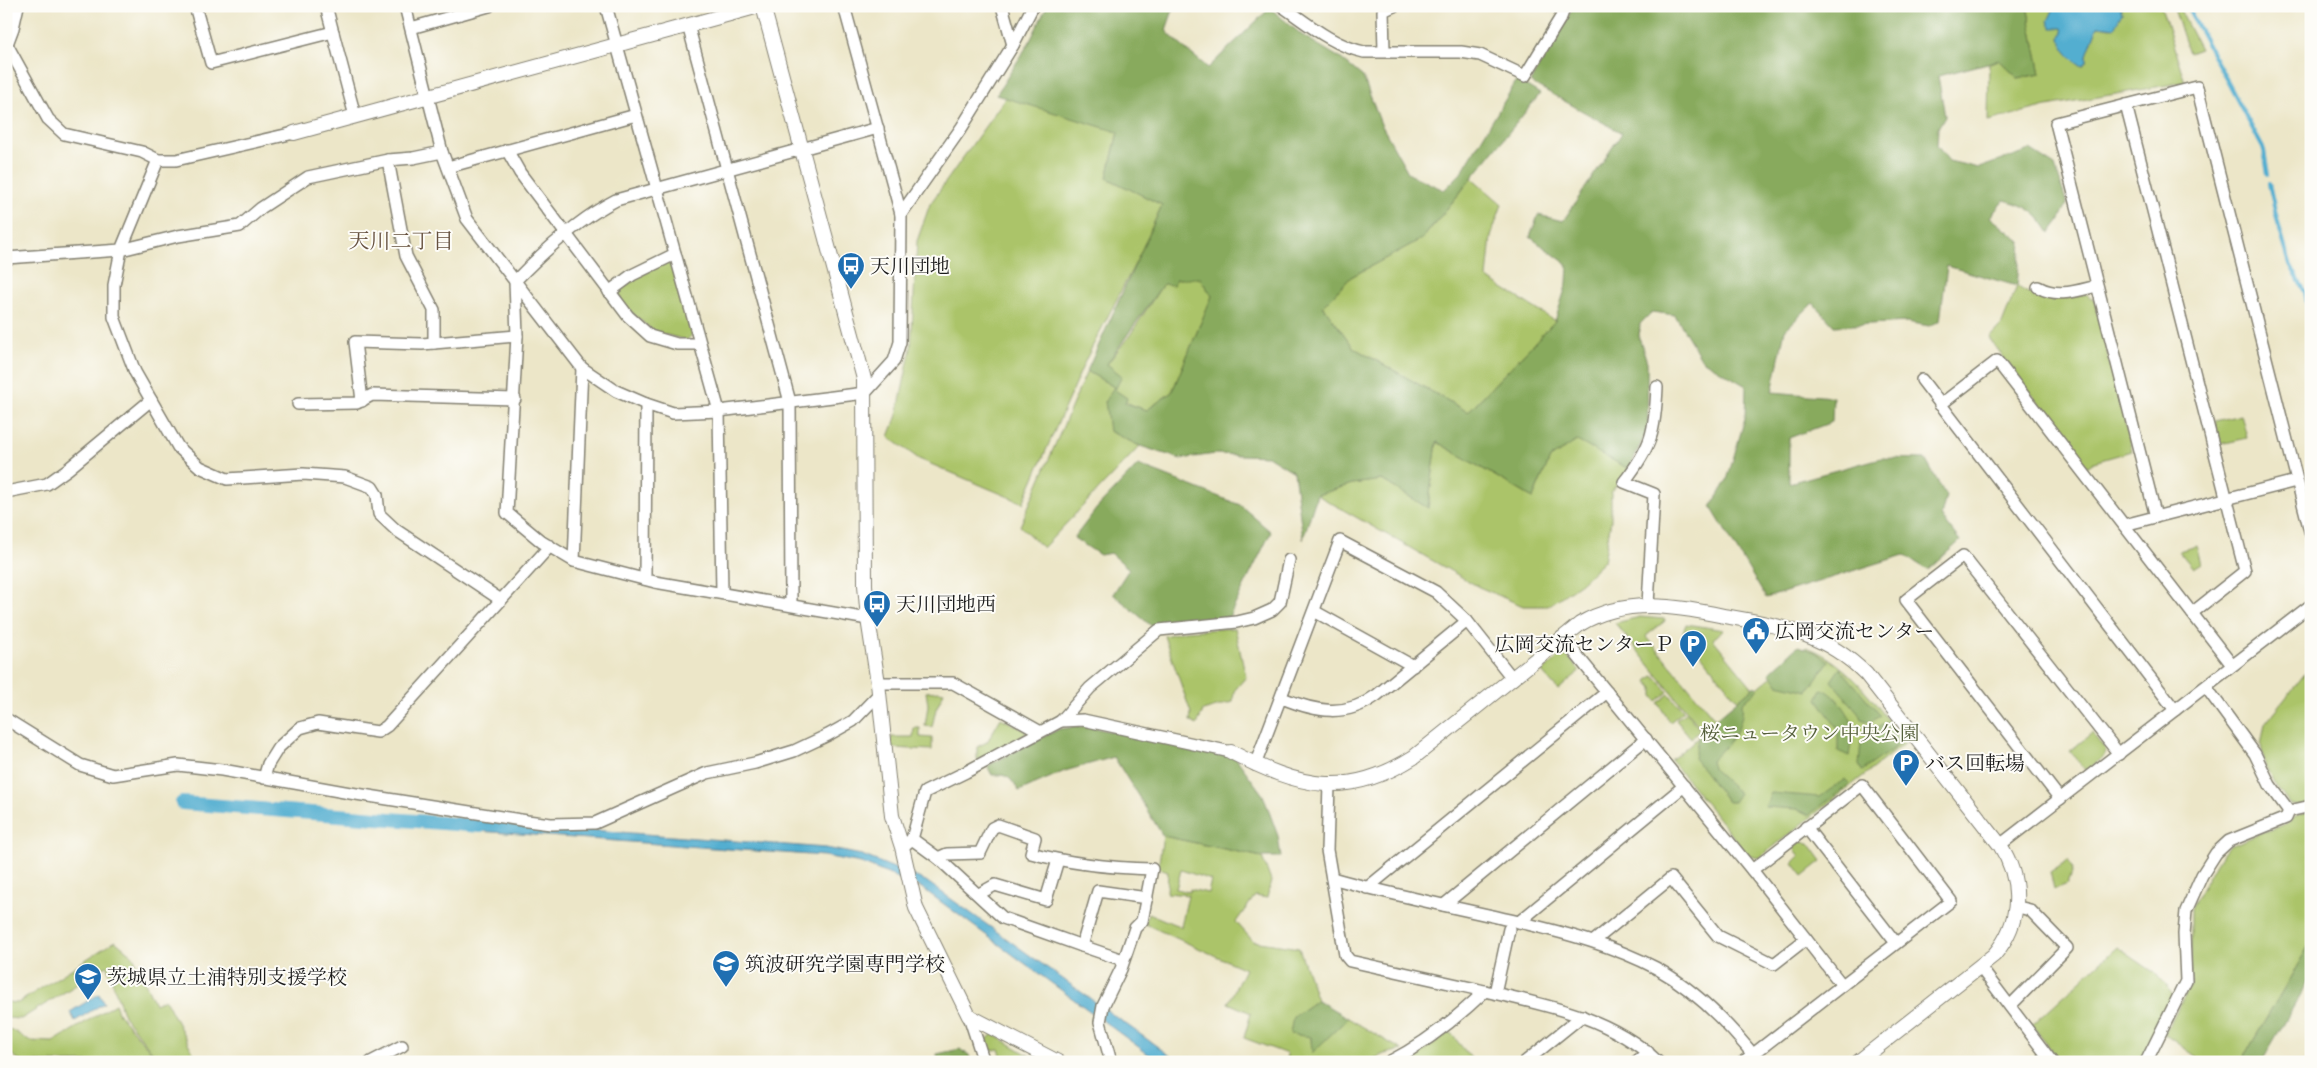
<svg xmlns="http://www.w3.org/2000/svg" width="2317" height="1068" font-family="'IM FELL Great Primer','Noto Serif JP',serif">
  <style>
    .green { fill: #abc469; stroke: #647042; fill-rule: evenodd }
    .forest { fill: #88aa5d; stroke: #52633c; fill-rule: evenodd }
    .water { fill: #52aed0; stroke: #376576 }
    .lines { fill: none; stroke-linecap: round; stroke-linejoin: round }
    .stream { stroke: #52aed0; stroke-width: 4 }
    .canal { stroke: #52aed0; stroke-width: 14 }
    .minor-casing { stroke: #848172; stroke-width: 14 }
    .tertiary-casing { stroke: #848172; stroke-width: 16 }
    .minor { stroke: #fff; stroke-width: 11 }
    .tertiary { stroke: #fff; stroke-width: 14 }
    .labels { text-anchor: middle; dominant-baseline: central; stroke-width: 4; stroke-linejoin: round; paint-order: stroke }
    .poi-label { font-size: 20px; fill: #1c1c1c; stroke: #fdfcf7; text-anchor: start }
    .park-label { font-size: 20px; fill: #555f3b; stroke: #fdfcf7 }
    .neighbourhood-label { font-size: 21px; fill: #66513f; stroke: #fdfcf7 }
  </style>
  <rect width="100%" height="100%" fill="#fdfcf7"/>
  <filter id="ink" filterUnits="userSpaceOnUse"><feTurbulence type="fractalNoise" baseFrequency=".02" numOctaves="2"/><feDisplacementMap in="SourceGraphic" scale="10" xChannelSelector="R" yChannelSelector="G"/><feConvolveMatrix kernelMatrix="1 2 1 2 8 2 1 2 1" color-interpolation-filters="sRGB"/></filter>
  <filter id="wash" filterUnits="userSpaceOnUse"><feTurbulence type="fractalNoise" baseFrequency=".0096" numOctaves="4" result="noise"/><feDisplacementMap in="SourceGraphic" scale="20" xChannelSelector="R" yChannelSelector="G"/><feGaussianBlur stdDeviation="1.12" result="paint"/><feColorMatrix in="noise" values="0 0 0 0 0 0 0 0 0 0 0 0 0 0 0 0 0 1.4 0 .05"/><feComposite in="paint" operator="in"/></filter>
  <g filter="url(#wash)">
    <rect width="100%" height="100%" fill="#ece6c8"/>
    <g class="green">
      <path d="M2027,6H2055L2048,21L2052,27L2062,28L2063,33L2060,38C2063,51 2071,58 2082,66L2087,62V55L2097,28L2100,26L2111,28L2122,13L2120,6H2161L2185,82L2047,106L1988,121L1989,63L1999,60L2018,78L2041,74Z"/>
      <path d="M2173,6H2178L2200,49L2189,53Z"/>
      <path d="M1006,97L1118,132L1107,178L1162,205L1138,258L1086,359L1023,503L919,459L889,437L897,415L911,348L917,241L930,204Z"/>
      <path d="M1472,178L1502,204L1491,236L1487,278L1555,321L1468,412L1354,348L1323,306L1351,277L1423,238Z"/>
      <path d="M665,262L671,265L692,335L687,340L654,332L622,304L618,291L636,278Z"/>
      <path d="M1200,278L1212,296L1172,392L1147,410C1114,400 1117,396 1107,364L1130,335L1163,284L1175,279Z"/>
      <path d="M2017,286C2037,302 2063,301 2086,294L2094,300L2132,451L2094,462L2087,467L1989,338L2002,324Z"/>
      <path d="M1087,371L1114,387L1109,431L1140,446L1043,548L1020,526Z"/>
      <path d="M2241,415L2247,438L2221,444L2215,421Z"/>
      <path d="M1577,440L1629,469L1611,492V520L1604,561L1581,583L1548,606H1523L1479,587L1317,495L1352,484L1382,480L1428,508L1437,442L1533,498L1550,458Z"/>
      <path d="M2196,546L2201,563L2193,568L2179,551Z"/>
      <path d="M1640,617L1664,619L1665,621L1646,636L1715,719L1702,730L1615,623Z"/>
      <path d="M1686,624L1724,630L1713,639L1753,688L1738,701L1683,632Z"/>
      <path d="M1235,628L1246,677L1234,691L1233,702L1203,711L1197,725L1190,721L1191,713L1164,636L1185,631Z"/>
      <path d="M1807,647C1851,664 1878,707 1905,743L1759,858L1749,856L1671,760Z"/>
      <path d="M1560,656H1567L1580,671L1558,690L1542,672Z"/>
      <path d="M2311,666V802L2302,805L2289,804L2273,782L2265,765L2261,745L2265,724Z"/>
      <path d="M1654,675L1668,692L1657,701L1653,696V688L1647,681Z"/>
      <path d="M939,691L944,692L936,709L932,727L925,726L928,705L926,692Z"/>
      <path d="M1669,694L1684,711L1670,722L1658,703Z"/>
      <path d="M1686,712L1700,730L1691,738L1676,720Z"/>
      <path d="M1001,718L1026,731L1025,735L977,760V747L987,742Z"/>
      <path d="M914,728H920V737L932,738V750L892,748L891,737H913Z"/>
      <path d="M2092,733L2106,751L2104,756L2086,771L2070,751Z"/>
      <path d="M2311,811V942L2241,1062H2204L2164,1034L2191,984V909L2216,863L2229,846L2288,823L2294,816Z"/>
      <path d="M1163,836L1262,857L1271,881L1267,898L1255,896L1236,922L1253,941L1299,948L1317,1000L1293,1017L1311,1037L1312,1052L1348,1018L1402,1050L1384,1054L1368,1062H1286L1287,1054L1244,1038L1251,1013L1228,1003L1245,969L1145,924L1148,913L1181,927L1188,895L1167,893L1168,871L1158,868ZM1181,870L1211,880L1208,893L1190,889V892L1176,889Z"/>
      <path d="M1800,842L1809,843L1822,861L1803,876L1793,863L1800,856L1793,847Z"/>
      <path d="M2068,860L2073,870L2068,884L2054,889L2050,872Z"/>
      <path d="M115,941L133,956L155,1004L165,999L198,1062H160L124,1016L107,966L21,1019L6,1018V1002L18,1003Z"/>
      <path d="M2117,947L2155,973L2173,995L2140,1062H2060L2032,1025Z"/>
      <path d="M115,1004L119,1014L153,1054L157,1062H21L6,1050V1030L14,1031L29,1041L53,1042Z"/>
      <path d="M1450,1032L1474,1062H1407Z"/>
      <path d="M993,1034L1040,1062H1003L999,1049L990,1051L993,1062H990L984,1042Z"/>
    </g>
    <g class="forest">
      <path d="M1047,6H1176L1172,13L1166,30C1175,42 1196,57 1208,68L1270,8L1302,35L1340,58L1363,77L1381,124L1409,174L1444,190L1461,173L1517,80L1540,94L1423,238L1351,277L1323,306L1354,348L1468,412L1555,321L1567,283L1568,265L1530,237L1538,215L1563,221L1622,133L1530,82L1574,6H2027L2041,74L2018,78L1999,60L1938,76L1945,116L1938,128L1937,146L1949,161L1979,168L2030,150L2055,166L2067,204L2059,221L2050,233C2037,212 2028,206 2004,200L1990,217L2021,242L2017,286L1947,266L1940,321L1929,326L1907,322L1834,326L1813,303L1785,330L1772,392L1833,397L1832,422L1789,438V483L1881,458L1925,459L1946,496L1941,516L1960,541L1928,570L1904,555L1766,598L1711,507L1727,480L1745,418L1746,386L1702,360L1675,315L1652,312L1640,324L1639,337L1647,362L1648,428L1629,469L1577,441L1550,458L1533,498L1437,442L1428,508L1382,480L1352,484L1317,495L1303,539L1294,472L1268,456L1215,454L1181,459L1140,446L1109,431L1105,401L1114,387L1087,371L1162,205L1107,178L1118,132L996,95L1029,43ZM1200,278L1212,296L1172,392L1147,410L1125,403L1127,398L1115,390L1122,376L1107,364L1163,284L1173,285L1176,279Z"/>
      <path d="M1138,465L1240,505L1271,532L1229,617L1178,621L1155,629L1113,594L1129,569L1111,553L1100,555L1074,538L1097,508Z"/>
      <path d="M1798,646L1815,652L1829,661L1808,691L1778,684L1769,673Z"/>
      <path d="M1840,668L1881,716L1870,722L1861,719L1858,712L1831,681Z"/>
      <path d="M1755,686L1758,689L1742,703C1745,729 1728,743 1711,761L1714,770L1739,793L1733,802H1728L1694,758L1699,733Z"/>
      <path d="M1822,689C1834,692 1852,715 1853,728C1853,737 1850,747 1849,756L1838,751V729L1817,699Z"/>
      <path d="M1886,722L1901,743L1862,771L1859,765L1861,741Z"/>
      <path d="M1085,726L1236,758L1263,795L1278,836L1281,857H1262L1163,836L1114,757L1065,771L1019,791C1010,778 1009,774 992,775L987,766L1059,729Z"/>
      <path d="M1845,779L1850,784L1809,815L1797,809L1765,807L1771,793L1820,797Z"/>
      <path d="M2311,942V977L2261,1062H2241Z"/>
      <path d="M1317,1000L1348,1018L1312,1053L1311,1037L1290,1034L1293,1017Z"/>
      <path d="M960,1049L969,1055L971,1062H938L937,1054Z"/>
    </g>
    <g class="water">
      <path d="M2055,6H2120L2122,13L2114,28L2100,26L2097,28L2087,55V62L2082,66C2071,58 2063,51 2060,38L2063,33L2062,28H2052L2048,21Z"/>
      <path d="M464,820L826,848L862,855L926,881L1179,1062H1159L922,888L861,863L824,856L464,830Z"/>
      <path d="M99,994L104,1003L75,1021L70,1012Z"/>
    </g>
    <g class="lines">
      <g class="stream">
        <path d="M2187,6L2264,150L2268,175"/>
        <path d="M2269,184L2279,227L2290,264L2305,292L2311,326"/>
      </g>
      <path class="canal" d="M182,803L481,826"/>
    </g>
  </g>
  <g filter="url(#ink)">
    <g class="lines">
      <defs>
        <g id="minor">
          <path d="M195,6L211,63L333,32"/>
          <path d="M326,6L355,116"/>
          <path d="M405,6L442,152L467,219L582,368L616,391L646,404L673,413L719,411L865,393L894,361L900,342L901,214L962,127L1013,45L1033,6"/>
          <path d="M606,6L719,411L722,593"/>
          <path d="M844,6L901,214"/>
          <path d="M1002,6L1013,45"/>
          <path d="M1282,6C1308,24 1334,46 1364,52H1461L1480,55L1525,76L1561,17L1565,6"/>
          <path d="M688,25L790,402L791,605"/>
          <path d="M411,28L489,6"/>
          <path d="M6,43L48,119L64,134L142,152L158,160H176L294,133"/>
          <path d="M7,44L13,28L18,6"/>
          <path d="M1384,51L1383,11L1394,6"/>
          <path d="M2126,105L2245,571L2192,613"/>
          <path d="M507,150L520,173L628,316L650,336L677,344H700"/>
          <path d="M388,160L406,256L434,310V343"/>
          <path d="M448,167L636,115"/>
          <path d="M6,258L121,250L158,160"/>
          <path d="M2038,287C2058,298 2076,291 2097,286"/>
          <path d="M609,292L632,275L675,254"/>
          <path d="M1922,380L2175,710"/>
          <path d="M151,400L178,447L200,467L227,479L303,474L345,477L372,487L377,495L379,514L396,530L501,600L550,546"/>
          <path d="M362,401L355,342L422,344L517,336"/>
          <path d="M298,404L357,403L372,395L515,399"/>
          <path d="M1940,405L1997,361L2232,665"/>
          <path d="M6,492L47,484L68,469L151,400L135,372L114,317V285L121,250L178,236L240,226L261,208L308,177L388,160L413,158L442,152"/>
          <path d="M2156,517L2056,123L2197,87L2311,535"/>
          <path d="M2124,525L2296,481"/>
          <path d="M574,561L582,368"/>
          <path d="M645,579L646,404"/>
          <path d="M1648,605L1654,494L1624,482C1652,446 1655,432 1657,387"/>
          <path d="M1314,611L1413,666"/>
          <path d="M868,619L655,582L574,561L542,542L507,513L517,336L515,281C544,251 579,219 616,200L878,128"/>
          <path d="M1562,637L1752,870L1842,985"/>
          <path d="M878,683H953L1039,731"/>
          <path d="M2206,687L2255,754L2270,785L2289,811L2311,806"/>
          <path d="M1282,698C1316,712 1346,718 1377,695L1467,621"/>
          <path d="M6,719L80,765L113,775L178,765L222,770L350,793L527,821L551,824L595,823L707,773L755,763L794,751L828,735L853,721L879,694"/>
          <path d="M1061,721L1090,688L1159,630L1237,622L1254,618L1272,610L1280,602L1289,560"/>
          <path d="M1255,765L1340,541L1436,592L1467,621L1513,679"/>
          <path d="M264,778L268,764L278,748L300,728L318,723L378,732L387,726L501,600"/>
          <path d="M1329,785L1327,850L1345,955L1350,961C1392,970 1434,980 1476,989C1541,1004 1609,1015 1658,1062"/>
          <path d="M2060,799L1906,600L1963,556L2119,754"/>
          <path d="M1806,827L1896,943"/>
          <path d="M912,839L925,792L966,772L1061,721L1083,720L1231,752"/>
          <path d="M906,844L912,839L938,858L1003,918L1082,946"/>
          <path d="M2000,845L2311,605"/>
          <path d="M938,858L947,854L980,853L992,828L998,825L1035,838L1031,853C1071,864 1111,868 1152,869L1142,921L1135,928L1121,969L1103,1006L1100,1022L1111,1062"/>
          <path d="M1332,878C1395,896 1460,908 1523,923C1569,934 1614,946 1656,968C1696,990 1730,1025 1759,1062"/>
          <path d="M1367,888L1607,692"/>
          <path d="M979,894L995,885L1046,900L1058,860"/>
          <path d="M1444,905L1646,739"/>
          <path d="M1519,922L1684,786"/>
          <path d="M1594,941L1671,878L1718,936L1774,964L1806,939"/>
          <path d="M1123,960L1082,946L1098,891L1147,898"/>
          <path d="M1980,967L2052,1062"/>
          <path d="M1495,993L1509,929"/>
          <path d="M2010,1006L2067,948L2030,910L2018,907"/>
          <path d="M969,1016L984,1062"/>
          <path d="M371,1062L402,1046"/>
          <path d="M1389,1062C1424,1044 1457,1018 1485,991"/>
          <path d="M1525,1062L1582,1016"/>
          <path d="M1636,1062L1648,1052"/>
          <path d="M1743,1062L1951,901L1862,785L1752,870"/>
          <path d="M2146,1062L2186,981L2184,934L2186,911L2202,875L2216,853L2229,841L2286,818L2289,811"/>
        </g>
        <g id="tertiary">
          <path d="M763,6L864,379L865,585L868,619L878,683L892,816L902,847L916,908L969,1016L1058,1062"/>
          <path d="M294,133L759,6"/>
          <path d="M1231,752C1299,787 1346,800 1414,757L1580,624C1626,597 1674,606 1724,616C1780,626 1824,632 1866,674L2000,845C2023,881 2022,922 1994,955L1858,1062"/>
        </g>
      </defs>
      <use href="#minor" class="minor-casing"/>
      <use href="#tertiary" class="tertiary-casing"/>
      <use href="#minor" class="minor"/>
      <use href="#tertiary" class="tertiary"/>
    </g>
  </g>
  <defs>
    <symbol id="bus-pin" viewBox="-11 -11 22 30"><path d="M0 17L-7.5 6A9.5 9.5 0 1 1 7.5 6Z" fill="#1f6fb2" stroke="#fdfcf7"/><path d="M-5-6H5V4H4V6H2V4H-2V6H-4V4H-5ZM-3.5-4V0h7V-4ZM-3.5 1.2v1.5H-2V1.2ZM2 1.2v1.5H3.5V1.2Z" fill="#fff"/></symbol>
    <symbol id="civic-pin" viewBox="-11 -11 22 30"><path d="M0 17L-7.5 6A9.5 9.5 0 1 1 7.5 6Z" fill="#1f6fb2" stroke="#fdfcf7"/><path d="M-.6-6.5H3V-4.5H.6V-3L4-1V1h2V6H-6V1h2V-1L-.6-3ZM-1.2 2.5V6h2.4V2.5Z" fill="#fff"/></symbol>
    <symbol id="parking-pin" viewBox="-11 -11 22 30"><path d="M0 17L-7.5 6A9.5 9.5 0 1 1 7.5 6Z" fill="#1f6fb2" stroke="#fdfcf7"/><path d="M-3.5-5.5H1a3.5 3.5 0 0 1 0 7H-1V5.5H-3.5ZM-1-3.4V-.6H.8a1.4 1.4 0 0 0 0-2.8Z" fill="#fff"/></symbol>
    <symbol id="university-pin" viewBox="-11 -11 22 30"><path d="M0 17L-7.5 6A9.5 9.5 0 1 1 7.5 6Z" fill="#1f6fb2" stroke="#fdfcf7"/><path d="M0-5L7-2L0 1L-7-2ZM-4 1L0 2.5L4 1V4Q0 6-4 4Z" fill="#fff"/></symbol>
    <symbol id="school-pin" viewBox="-11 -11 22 30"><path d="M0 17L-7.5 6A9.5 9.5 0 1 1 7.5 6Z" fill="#1f6fb2" stroke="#fdfcf7"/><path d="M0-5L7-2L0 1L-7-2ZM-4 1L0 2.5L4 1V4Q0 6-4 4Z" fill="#fff"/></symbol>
  </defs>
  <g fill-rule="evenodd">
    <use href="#bus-pin" x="835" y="250" width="32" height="43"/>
    <use href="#bus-pin" x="861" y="588" width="32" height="43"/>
    <use href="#civic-pin" x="1740" y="615" width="32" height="43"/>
    <use href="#parking-pin" x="1677" y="628" width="32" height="43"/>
    <use href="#parking-pin" x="1890" y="747" width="32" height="43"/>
    <use href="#university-pin" x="710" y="948" width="32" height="43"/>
    <use href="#school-pin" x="72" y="961" width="32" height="43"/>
  </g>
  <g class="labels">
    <g class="poi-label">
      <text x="870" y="266">天川団地</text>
      <text x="896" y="604">天川団地西</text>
      <text x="1775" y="631">広岡交流センター</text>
      <text x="1674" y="644" text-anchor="end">広岡交流センターＰ</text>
      <text x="1925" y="763">バス回転場</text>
      <text x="745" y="964">筑波研究学園専門学校</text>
      <text x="107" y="977">茨城県立土浦特別支援学校</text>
    </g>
    <g class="park-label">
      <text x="1810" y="733">桜ニュータウン中央公園</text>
    </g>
    <g class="neighbourhood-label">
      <text x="401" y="241">天川二丁目</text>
    </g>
  </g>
  <rect width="2317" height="1068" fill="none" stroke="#fdfcf7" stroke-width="25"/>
</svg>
